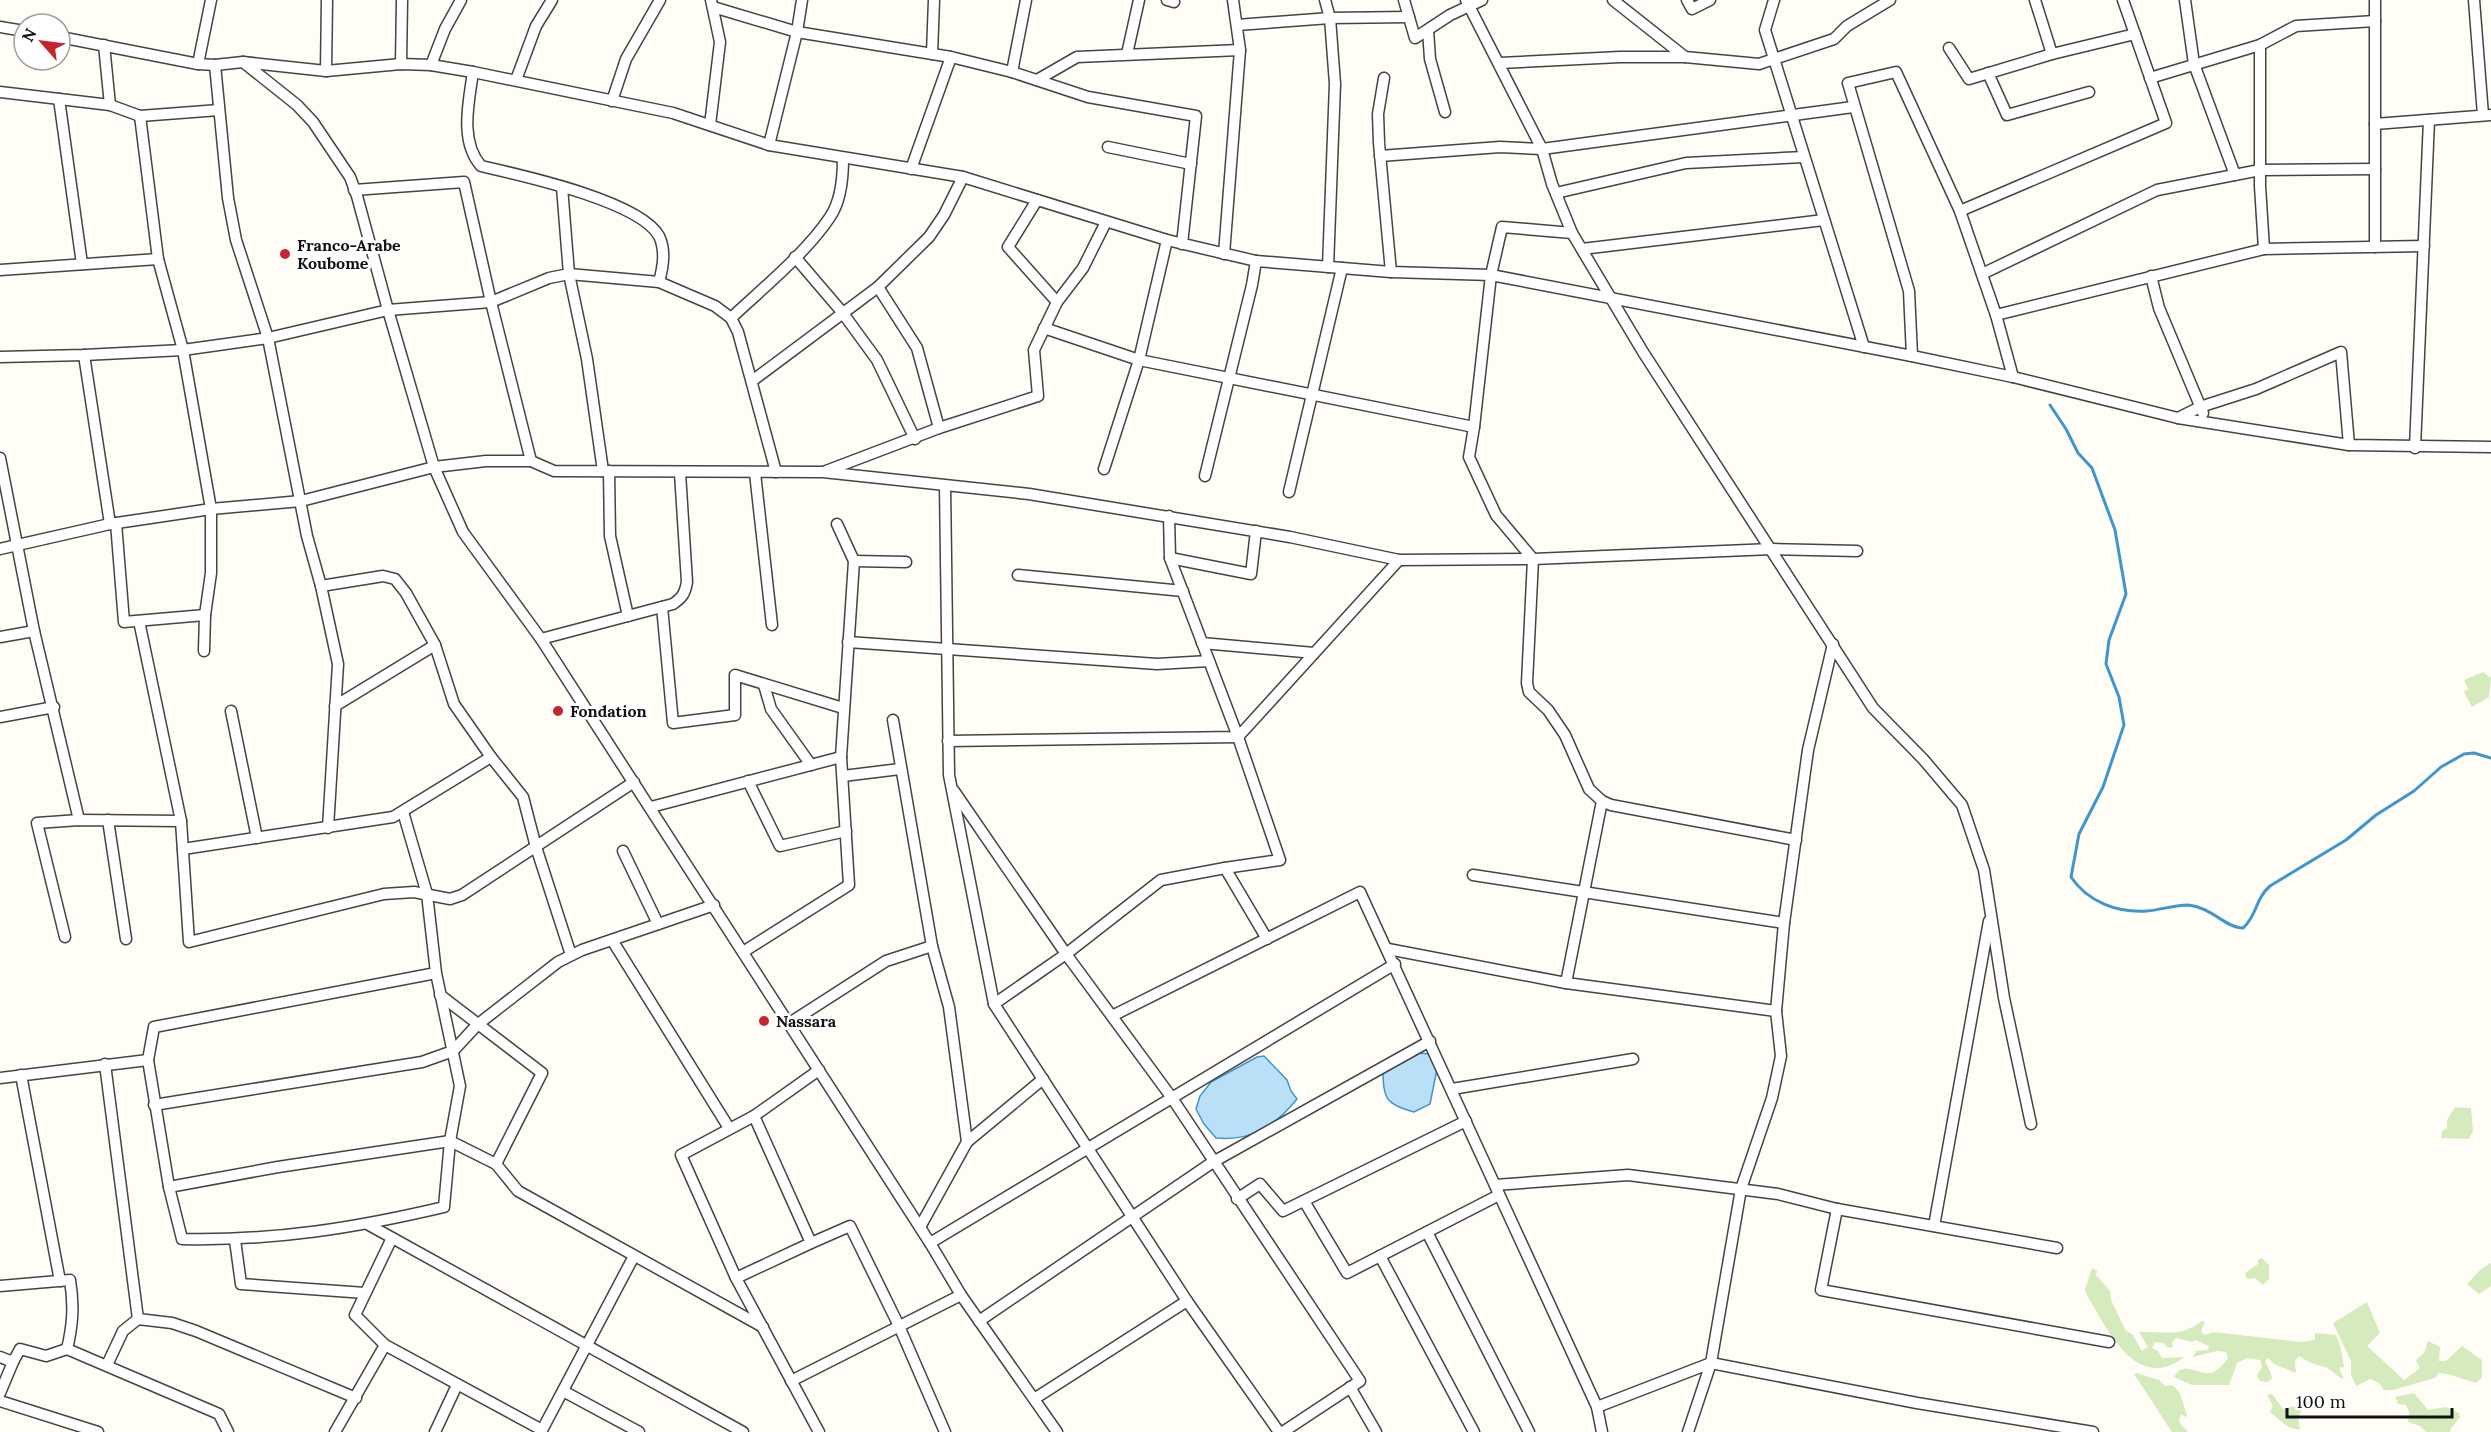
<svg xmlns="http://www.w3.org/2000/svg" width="2491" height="1432" font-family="Lora,serif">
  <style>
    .green { fill: #d5ebbd }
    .water { fill: #b9e0f7; stroke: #3f96cf; stroke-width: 1.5 }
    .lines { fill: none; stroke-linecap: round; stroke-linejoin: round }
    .stream { stroke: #3f96cf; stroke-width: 3 }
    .minor-casing { stroke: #444; stroke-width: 13 }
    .minor { stroke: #fff; stroke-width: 10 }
    .poi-dot { fill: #c4262e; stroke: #fff; stroke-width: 2 }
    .labels { text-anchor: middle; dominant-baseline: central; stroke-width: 6; stroke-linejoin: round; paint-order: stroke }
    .poi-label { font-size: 16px; font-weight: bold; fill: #111; stroke: #fff; text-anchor: start }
  </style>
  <rect width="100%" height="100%" fill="#fffdf5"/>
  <g class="green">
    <path d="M2483,672L2491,678L2489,697L2472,707L2464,692L2468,689L2464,680Z"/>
    <path d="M2455,1107L2471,1108L2473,1131L2469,1139L2441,1138L2442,1131L2447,1128V1120Z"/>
    <path d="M2262,1258L2269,1265V1279L2263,1285L2255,1278L2247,1279L2245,1273L2258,1264V1260Z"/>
    <path d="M2491,1263V1286L2479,1294L2467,1284L2481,1269Z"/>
    <path d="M2092,1268L2097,1271L2096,1275L2110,1291L2111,1300L2126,1331L2132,1334L2142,1351L2148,1347L2139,1332C2166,1331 2179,1338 2202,1321L2205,1322L2201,1332L2205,1335L2213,1332L2301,1342L2315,1340V1333L2336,1335L2341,1349L2344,1367L2339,1368L2344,1379C2336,1377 2334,1371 2327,1368C2316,1364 2309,1363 2299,1356L2295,1361L2296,1373L2274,1364L2268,1358L2265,1361L2271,1373L2272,1379L2267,1382L2260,1381L2257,1376L2262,1366L2260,1360L2247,1358L2237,1363L2229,1385H2192L2174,1377C2185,1358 2199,1378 2214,1372C2220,1369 2224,1363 2228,1358L2226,1352L2217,1351L2193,1357L2196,1351L2208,1350L2209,1346L2195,1340L2192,1342L2176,1338L2172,1342L2173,1347L2168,1348L2163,1343L2155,1342L2152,1348L2158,1351L2162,1358L2184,1357C2137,1394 2107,1329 2088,1297L2085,1290Z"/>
    <path d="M2367,1302L2380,1333L2367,1346L2404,1380L2420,1368L2416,1360L2424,1353L2428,1341L2440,1347L2439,1361H2446L2462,1346L2482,1360V1377L2476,1383C2466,1380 2448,1373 2439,1373L2435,1378L2393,1390H2384L2379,1383L2370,1379L2356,1386L2351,1374V1361L2333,1323Z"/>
    <path d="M2137,1373L2159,1380L2165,1386L2171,1385C2183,1391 2182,1403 2187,1415L2185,1417L2181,1414L2179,1422L2188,1432H2172L2134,1374Z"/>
    <path d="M2414,1393L2428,1410L2446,1407L2459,1413L2460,1417L2450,1430L2451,1432H2426L2420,1426L2408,1422L2409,1412L2406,1405L2398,1404L2395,1397Z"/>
    <path d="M2272,1394L2283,1409L2300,1405L2302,1411L2298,1417L2300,1429C2289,1431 2279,1419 2270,1412L2273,1406L2267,1395Z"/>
  </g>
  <g class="water">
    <path d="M1419,1053L1429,1054L1437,1069L1430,1104L1414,1112C1388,1104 1383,1101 1383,1073Z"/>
    <path d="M1264,1056L1287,1080L1291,1091L1297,1099C1274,1127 1253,1141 1216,1138L1204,1124L1196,1109L1200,1096L1211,1082L1257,1057Z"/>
  </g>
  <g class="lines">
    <path class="stream" d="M2050,405L2066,429L2078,453L2092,468L2115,530L2126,594L2109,640L2106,664L2119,697L2124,725L2103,787L2079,834L2071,877C2088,902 2117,913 2147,911C2160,910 2175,905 2188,905C2211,907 2226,928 2243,928C2257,916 2255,899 2270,886L2346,840L2376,815L2414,791L2441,767L2464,754L2474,753L2491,758"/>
    <defs>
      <g id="minor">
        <path d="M1167,0L1174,2"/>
        <path d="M1325,0L1330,18L1335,84L1328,267"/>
        <path d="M1404,0L1415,38L1450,15L1482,0"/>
        <path d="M1466,0L1542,149L1552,184L1572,233L1643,352L1873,708L1923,759L1962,805L1984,870L2004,998L2031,1124"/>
        <path d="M1613,0L1685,57"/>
        <path d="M1687,0L1692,9L1710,0"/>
        <path d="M1774,0L1765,30L1864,347"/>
        <path d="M2035,0L2052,54"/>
        <path d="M2185,0L2194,64L2235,175"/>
        <path d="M2375,0V247"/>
        <path d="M2474,0L2483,115"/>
        <path d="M713,7L797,32L951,57L1012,72L1088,97L1196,116L1182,244"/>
        <path d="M1237,25L1330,18L1409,17"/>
        <path d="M0,27L24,31"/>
        <path d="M1428,30L1430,59L1445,112"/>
        <path d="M60,37L198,64L215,65L243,62L326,71L401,64L431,65L473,72L673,113L769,145L963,177L1167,240L1256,261L1391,272L1491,275L1912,356L2013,377L2178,418L2349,445L2491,447"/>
        <path d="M104,45L110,105"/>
        <path d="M2260,45V186L2264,249"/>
        <path d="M1949,48L1969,79L2052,54L2135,34"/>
        <path d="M932,54L934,0"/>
        <path d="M1127,54L1139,0"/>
        <path d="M243,62L297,105L313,122L350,177L357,196L388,310L434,467L463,532L541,639L930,1243L961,1295L1057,1432"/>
        <path d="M1500,63L1620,57H1685L1759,64L1834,39L1847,26L1890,0"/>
        <path d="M198,64L211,0"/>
        <path d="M401,64L402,0"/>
        <path d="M215,65L228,198L236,240L268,338L307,536L321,586L338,664L328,828"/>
        <path d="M431,65L445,29L461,0"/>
        <path d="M326,71L327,0"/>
        <path d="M473,72C469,101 459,141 481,166C520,175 640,201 659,236C666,251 663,267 659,282"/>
        <path d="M1012,72L1026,0"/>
        <path d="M1988,73L2007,115L2089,92"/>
        <path d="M1384,78L1378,114L1379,143L1391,272"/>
        <path d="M2150,78L2260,45L2296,26L2375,21"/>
        <path d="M516,80L536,26L552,0"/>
        <path d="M1037,80L1077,57L1240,50"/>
        <path d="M0,92L110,105L140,116L219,110"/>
        <path d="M59,99L82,264"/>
        <path d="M612,101L626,59L660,0"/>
        <path d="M140,116L158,259L183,350L211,509V573L205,615L204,651"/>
        <path d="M2375,124L2491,115"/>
        <path d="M710,125L720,42L711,0"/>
        <path d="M769,145L797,32L802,0"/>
        <path d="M1108,147L1191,164"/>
        <path d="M1380,156L1500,147L1542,149L1853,107"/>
        <path d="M911,169L951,57"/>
        <path d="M562,187L569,274L587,359L603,471"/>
        <path d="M354,190L464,182L491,302L531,461"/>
        <path d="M1556,193L1686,163L1804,157"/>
        <path d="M1037,200L1008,247L1057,302"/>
        <path d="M1960,211L2166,123L2123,0"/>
        <path d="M1572,233L1502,227L1491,275L1474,427L1469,457L1496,515L1533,559L1527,683L1529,692L1548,710L1565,735L1589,789L1602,801L1611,805L1796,840"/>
        <path d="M1582,249L1824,220"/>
        <path d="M1224,254L1240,50L1233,0"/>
        <path d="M795,257L842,312L877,360L915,439"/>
        <path d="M0,270L158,259"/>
        <path d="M1982,274L2157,190L2260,170L2375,169"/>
        <path d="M2151,276L2159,308L2203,413"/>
        <path d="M878,287L917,348L939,428"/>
        <path d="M1996,315L2264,249L2424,246"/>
        <path d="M731,318C762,289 807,252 830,217C841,201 843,178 843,159"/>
        <path d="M1044,328L1139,360L1474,427"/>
        <path d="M84,355L110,524"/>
        <path d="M1912,356L1909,291L1848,83L1896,72L1960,211L1996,315L2013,377"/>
        <path d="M0,357L84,355L183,350L268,338L388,310L491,302L549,278L569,274L659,282L715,306L731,318L738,332L776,472"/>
        <path d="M752,381L878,287L929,237L944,215L963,177"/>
        <path d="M2178,418L2200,407L2256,389L2341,352L2349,445"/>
        <path d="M2415,448L2429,120"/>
        <path d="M0,458L34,631L79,820"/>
        <path d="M1104,469L1139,360L1167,240"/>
        <path d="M609,471L610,536L628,616"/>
        <path d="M826,471L939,428L1038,396L1034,350L1057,302L1083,268L1106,222"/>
        <path d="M755,473L772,625"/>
        <path d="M1205,476L1252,285L1256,261"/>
        <path d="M945,486L949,775L994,1004L1187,1301L1279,1432"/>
        <path d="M1289,492L1342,268"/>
        <path d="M116,523L124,622L205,615"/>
        <path d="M0,549L110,524L211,509L301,501L434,467L486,461H531L554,471L823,472L1029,494L1290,537L1399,560L1533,559L1772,549L1857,551"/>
        <path d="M1170,558L1251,574L1256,531"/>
        <path d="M854,561L906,562"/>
        <path d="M1018,575L1183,591"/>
        <path d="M321,586L383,576L395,579L406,593L435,645L454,704L491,757L523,797L536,847L571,955"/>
        <path d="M662,607L673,723L735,715V675L843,708"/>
        <path d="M139,621L181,821L189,942L384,894L414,892L450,899L462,895L634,782"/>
        <path d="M0,637L34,631"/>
        <path d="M541,639L673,604C683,597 685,593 687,582L680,473"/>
        <path d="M848,642L1157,664L1209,661"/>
        <path d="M1202,643L1314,653"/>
        <path d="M764,685L771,709L811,765"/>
        <path d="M335,706L435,645"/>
        <path d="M231,711L257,838"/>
        <path d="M0,717L54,707"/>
        <path d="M893,720L932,946L949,1007L967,1142"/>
        <path d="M948,741L1238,737L1399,560"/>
        <path d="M843,776L900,769"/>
        <path d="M748,781L780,846L846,831"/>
        <path d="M954,791L1066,954L1172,1098L1360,1381L1283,1432"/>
        <path d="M651,807L841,757"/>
        <path d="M403,812L427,894L436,973L460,1086L450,1141L444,1207C355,1228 274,1241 182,1239L169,1187L148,1060L154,1027L436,973"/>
        <path d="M108,820L126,939"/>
        <path d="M183,849L393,817L491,757"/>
        <path d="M623,851L658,924"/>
        <path d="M1225,868L1267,939"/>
        <path d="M1473,875L1784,923"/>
        <path d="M65,937L37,823L79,820L181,821"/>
        <path d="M612,940L729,1128"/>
        <path d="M1388,949L1566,983L1776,1011"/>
        <path d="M743,952L849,885L841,757L854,561L837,524"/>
        <path d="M1566,983L1602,801"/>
        <path d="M994,1004L1066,954L1161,880L1225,868L1280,860L1238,737L1170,558L1169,516"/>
        <path d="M1112,1016L1360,892L1597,1407L1602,1432"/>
        <path d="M788,1024L886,961L932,946"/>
        <path d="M105,1064L138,1319"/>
        <path d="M21,1075L60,1281"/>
        <path d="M0,1078L148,1060"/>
        <path d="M1452,1089L1633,1059"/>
        <path d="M154,1105L422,1062L453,1051L477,1025L558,962L582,950L714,905"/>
        <path d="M496,1164L518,1191L763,1327"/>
        <path d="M1495,1185L1628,1175L1778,1194L1837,1209L2057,1248"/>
        <path d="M169,1187L278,1167L450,1141L496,1164L542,1073L440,995"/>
        <path d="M1237,1199L1260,1184L1283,1211L1466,1121"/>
        <path d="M1304,1201L1347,1273L1499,1195"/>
        <path d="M1837,1209L1821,1290L2109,1342"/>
        <path d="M369,1225L743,1432"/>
        <path d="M1934,1226L1989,921"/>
        <path d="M920,1227L967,1142L1043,1079"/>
        <path d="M1427,1232L1529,1432"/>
        <path d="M392,1238L355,1315L385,1345L542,1430"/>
        <path d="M235,1240L241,1284L365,1293"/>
        <path d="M811,1243L850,1226L899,1326L945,1432"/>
        <path d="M930,1243L1395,964"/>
        <path d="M1380,1256L1474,1432"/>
        <path d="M736,1278L811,1243L754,1116"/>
        <path d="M0,1286L70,1280C74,1305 73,1324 67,1349"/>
        <path d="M979,1321L1213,1162L1430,1041"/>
        <path d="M0,1357L13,1362L20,1349L46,1356L67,1349L219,1414L228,1432"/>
        <path d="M107,1365L123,1331L138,1319L172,1323L196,1331L356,1398"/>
        <path d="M791,1381L961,1295"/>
        <path d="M1350,1387L1376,1432"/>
        <path d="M563,1391L639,1432"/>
        <path d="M0,1393L13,1362"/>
        <path d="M1034,1399L1187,1301"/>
        <path d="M0,1401L98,1432"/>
        <path d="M1597,1407L1711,1363L1917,1403L2093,1432"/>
        <path d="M335,1432L385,1345"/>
        <path d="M435,1432L457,1385"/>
        <path d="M541,1432L634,1256"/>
        <path d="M819,1432L736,1278L681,1155L754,1116L819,1070"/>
        <path d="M1688,1432L1711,1363L1741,1189L1772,1098L1781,1056L1776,1011L1784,923L1808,750L1833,644"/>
      </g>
    </defs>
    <use href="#minor" class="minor-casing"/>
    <use href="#minor" class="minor"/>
  </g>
  <g class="poi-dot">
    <circle cx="285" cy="254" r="6"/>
    <circle cx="558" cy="711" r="6"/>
    <circle cx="764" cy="1021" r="6"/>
  </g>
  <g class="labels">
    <g class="poi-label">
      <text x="297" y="245">Franco-Arabe<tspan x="297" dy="18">Koubome</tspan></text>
      <text x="570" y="711">Fondation</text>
      <text x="776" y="1021">Nassara</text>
    </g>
  </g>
  <g transform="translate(42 42) rotate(298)"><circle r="28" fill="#ffffff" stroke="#a0a0a0" stroke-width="1.5"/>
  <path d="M0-4.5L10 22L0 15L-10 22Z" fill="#c4262e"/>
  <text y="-9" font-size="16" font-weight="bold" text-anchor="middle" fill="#111111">N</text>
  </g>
  <path d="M2287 1408v9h165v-9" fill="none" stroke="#111111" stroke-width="3"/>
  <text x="2296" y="1408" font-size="18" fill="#111111" stroke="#ffffff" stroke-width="4.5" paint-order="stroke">100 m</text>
</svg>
